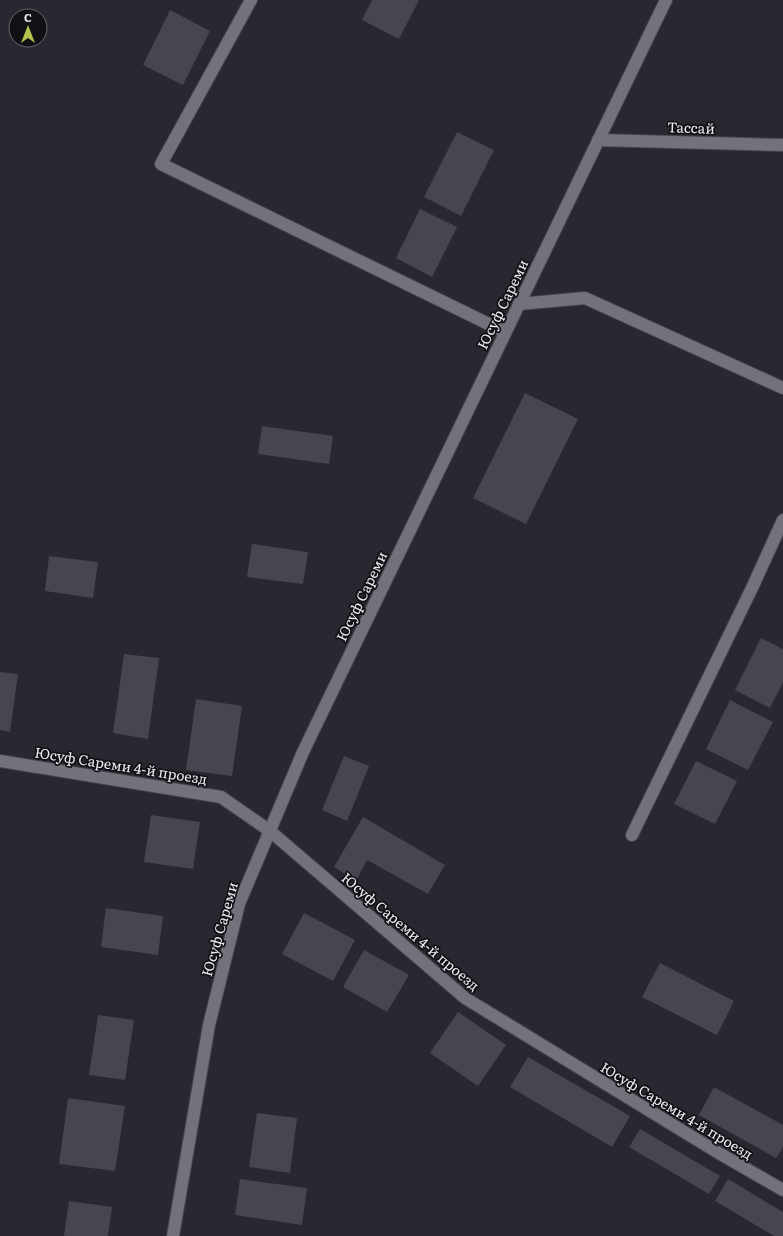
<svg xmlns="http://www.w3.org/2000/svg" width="783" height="1236" font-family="Literata,serif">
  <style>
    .building { fill: #45464f }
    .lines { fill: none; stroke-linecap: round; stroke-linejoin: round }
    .minor-casing { stroke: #45454c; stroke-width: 14 }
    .secondary-casing { stroke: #45454c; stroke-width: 14 }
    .minor { stroke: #71727c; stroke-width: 12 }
    .secondary { stroke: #71727c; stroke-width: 12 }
    .labels { text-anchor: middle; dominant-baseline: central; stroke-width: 3.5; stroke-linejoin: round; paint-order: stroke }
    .street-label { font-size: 14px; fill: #ebebf1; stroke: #111115 }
  </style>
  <rect width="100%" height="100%" fill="#272830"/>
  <g class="building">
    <path d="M372,0H419L399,39L362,20Z"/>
    <path d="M170,10L210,31L183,85L143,65Z"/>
    <path d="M457,132L494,150L461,216L424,197Z"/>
    <path d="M420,209L457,227L432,277L396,258Z"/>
    <path d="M525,393L578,419L526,524L473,498Z"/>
    <path d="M262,426L333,436L329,464L258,454Z"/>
    <path d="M252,544L308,552L303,584L247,577Z"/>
    <path d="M49,556L98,562L93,598L45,591Z"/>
    <path d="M761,638L783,649V682L770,708L735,690Z"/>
    <path d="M124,654L159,658L148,739L113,733Z"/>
    <path d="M0,672L18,674L10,732L0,730Z"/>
    <path d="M196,699L242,706L232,776L186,770Z"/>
    <path d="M730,700L773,722L748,770L706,749Z"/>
    <path d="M344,756L369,766L347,821L322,810Z"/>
    <path d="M696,761L737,781L715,824L674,804Z"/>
    <path d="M151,815L200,822L193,869L144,862Z"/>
    <path d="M363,817L445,865L428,894L367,860L356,881L334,867Z"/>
    <path d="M106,908L163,916L158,955L101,947Z"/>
    <path d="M304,913L355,940L333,981L282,954Z"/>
    <path d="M364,950L409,975L387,1012L343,987Z"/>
    <path d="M660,963L734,1001L717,1035L642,997Z"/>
    <path d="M458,1012L506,1045L478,1086L430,1053Z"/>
    <path d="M98,1015L134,1020L125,1080L89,1075Z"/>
    <path d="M528,1057L630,1116L612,1147L510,1087Z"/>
    <path d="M714,1087L783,1125V1147L776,1158L699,1115Z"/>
    <path d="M68,1098L125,1106L115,1171L59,1164Z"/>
    <path d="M257,1113L297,1118L290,1173L249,1167Z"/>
    <path d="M640,1129L720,1176L709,1194L629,1147Z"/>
    <path d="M240,1179L307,1188L302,1225L235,1215Z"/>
    <path d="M728,1179L783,1212V1236H774L715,1201Z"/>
    <path d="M69,1201L112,1207L108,1236H64Z"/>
  </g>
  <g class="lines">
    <defs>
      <g id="minor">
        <path d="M251,0L161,164L505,332"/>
        <path d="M598,140L783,145"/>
        <path d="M519,304L585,298L783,388"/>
        <path d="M0,761L221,797L270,831L465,998L717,1152L783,1190"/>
        <path d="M632,835L752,588L783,520"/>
      </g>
      <path id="secondary" d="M173,1236L209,1025L239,904L303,752L666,0"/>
    </defs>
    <use href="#minor" class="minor-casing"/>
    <use href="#secondary" class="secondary-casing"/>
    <use href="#minor" class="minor"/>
    <use href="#secondary" class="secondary"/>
  </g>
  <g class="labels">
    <g class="street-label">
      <text transform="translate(691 127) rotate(2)">Тассай</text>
      <text transform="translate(502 304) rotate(-64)">Юсуф Сареми</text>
      <text transform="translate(361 596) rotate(-64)">Юсуф Сареми</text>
      <text transform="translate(121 765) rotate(9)">Юсуф Сареми 4-й проезд</text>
      <text transform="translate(219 929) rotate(-74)">Юсуф Сареми</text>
      <text transform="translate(411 931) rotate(40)">Юсуф Сареми 4-й проезд</text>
      <text transform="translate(677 1110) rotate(31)">Юсуф Сареми 4-й проезд</text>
    </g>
  </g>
  <g transform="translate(28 28)"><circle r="19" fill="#111115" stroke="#68686d"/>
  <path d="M0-3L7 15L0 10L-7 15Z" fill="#b3c24b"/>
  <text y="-6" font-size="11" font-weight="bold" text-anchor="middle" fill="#ebebf1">С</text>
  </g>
</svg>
